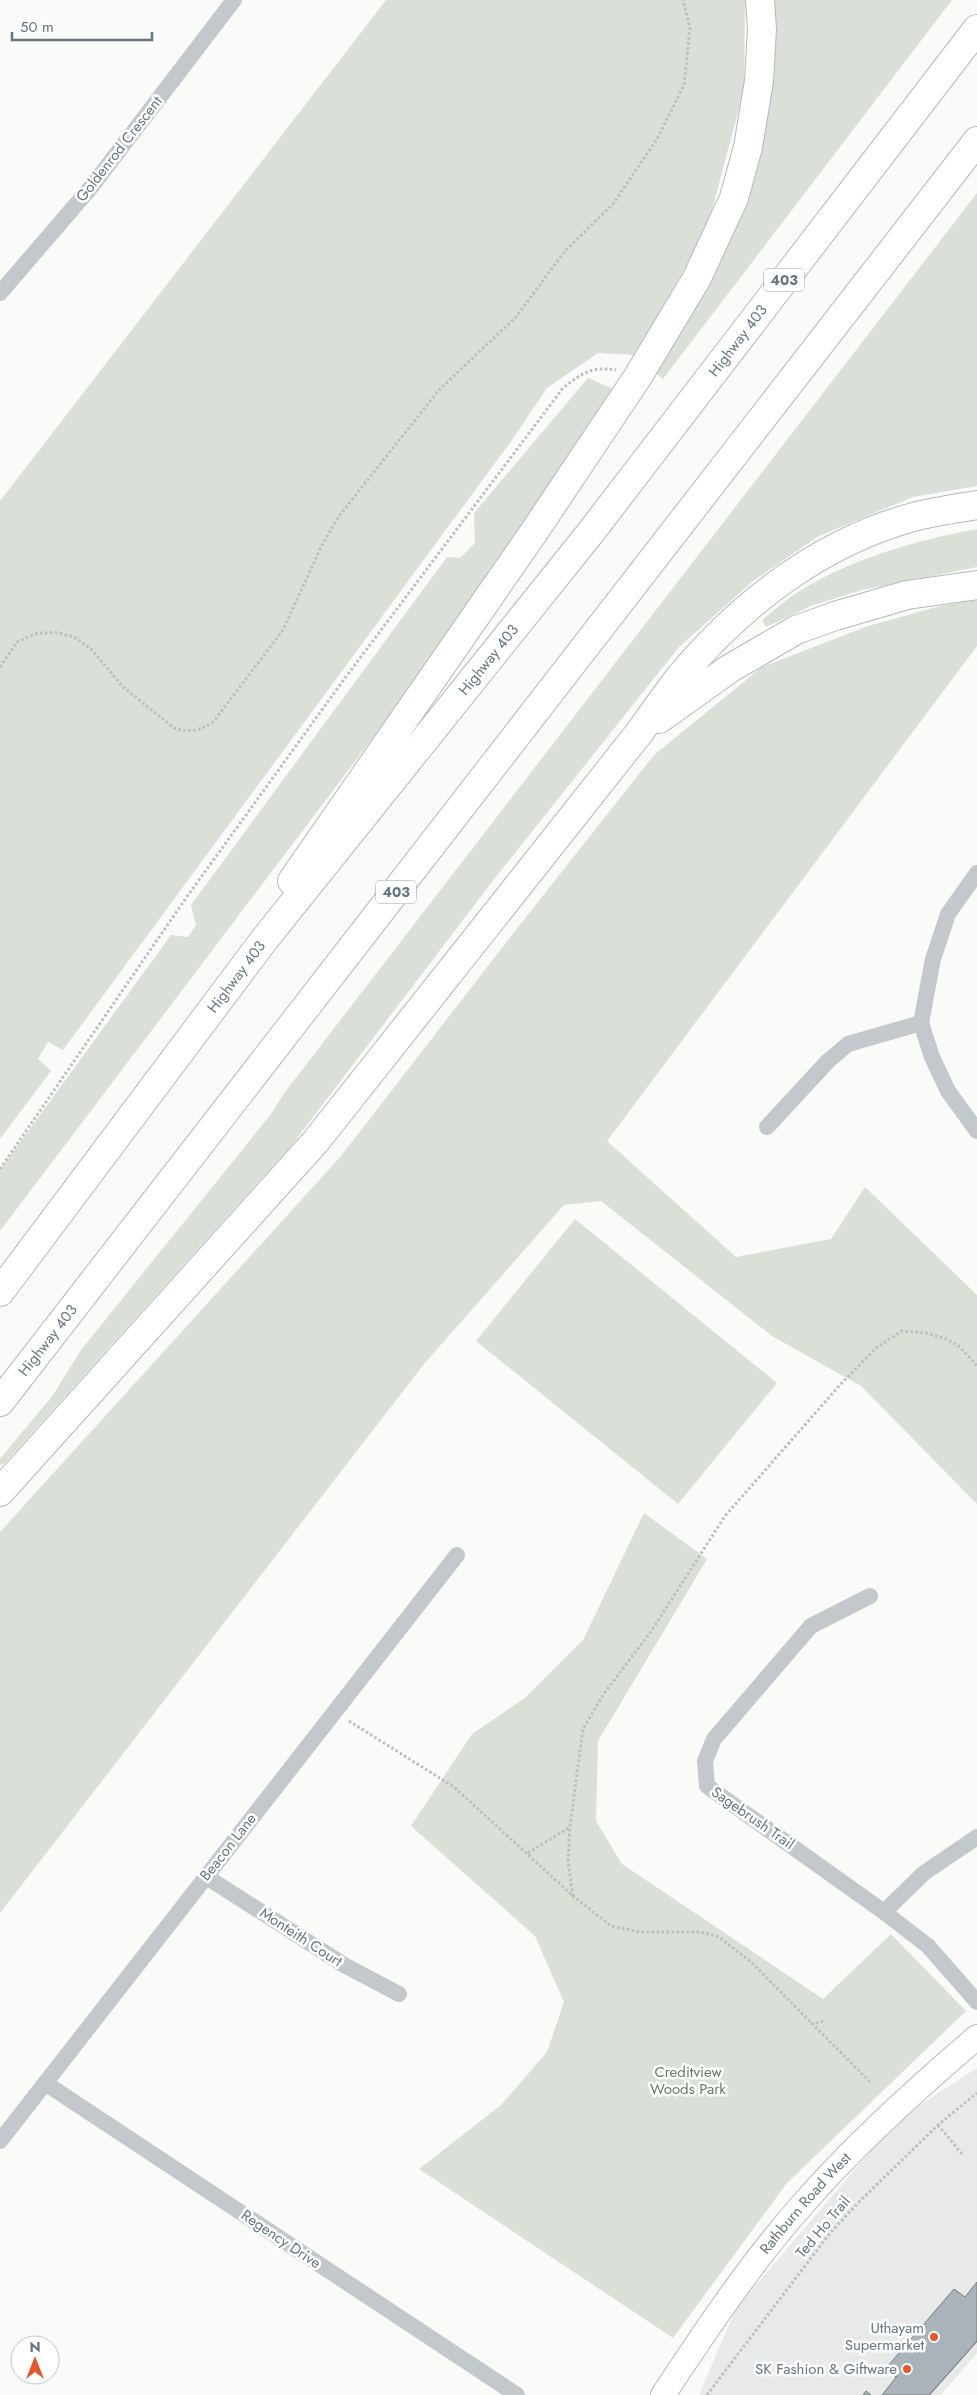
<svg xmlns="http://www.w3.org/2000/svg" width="977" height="2395" font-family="Jost,sans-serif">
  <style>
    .built { fill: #e8e9e9 }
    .green { fill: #dadfd7 }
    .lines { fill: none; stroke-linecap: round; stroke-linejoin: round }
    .secondary-casing { stroke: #b3babf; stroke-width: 26 }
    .highway-casing { stroke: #b4b9bd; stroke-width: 30 }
    .path { stroke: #bbbfc2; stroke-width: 3; stroke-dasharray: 2.5 2.5; stroke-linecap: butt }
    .street { stroke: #c3c8cc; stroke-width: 16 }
    .secondary { stroke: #fff; stroke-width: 24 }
    .highway { stroke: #fff; stroke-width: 28 }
    .wall { fill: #929a9f }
    .shaded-wall { fill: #777d82 }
    .building { fill: #aab3b9; stroke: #777d82 }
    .poi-dot { fill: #e4572e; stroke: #fff; stroke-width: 2 }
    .labels { text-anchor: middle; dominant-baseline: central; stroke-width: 5; stroke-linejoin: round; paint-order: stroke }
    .shield { fill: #fff; stroke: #939fa8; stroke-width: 1 }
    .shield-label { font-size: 14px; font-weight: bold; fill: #657683 }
    .street-label { font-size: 15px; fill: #657683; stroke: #fff }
    .park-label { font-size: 15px; fill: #687a64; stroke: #fff }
    .poi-label { font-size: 15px; fill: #657683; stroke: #fff; text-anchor: end }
  </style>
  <rect width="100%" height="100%" fill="#fafaf8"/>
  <path class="built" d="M977,2068V2353L941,2395H699L736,2308L897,2120Z"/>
  <g class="green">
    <path d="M386,0H745L744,90L707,229L635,355L598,353L547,388L512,440L63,1050L48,1042L38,1059L51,1071L0,1139V501Z"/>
    <path d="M767,0H952L663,379L652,370L704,287Z"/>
    <path d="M977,193V486L913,497L819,536L753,581L679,647L495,878L291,1146L4,1464L0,1465V1459L53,1395L81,1350L271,1114L285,1092Z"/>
    <path d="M588,378L613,389L542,496L397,706L0,1231V1170L171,935L188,937L196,925L191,905L447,557L460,558L475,543L474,513Z"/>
    <path d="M977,529V567L862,590L811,606L766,627L762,620C774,611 785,600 798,592C853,558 914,541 977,529Z"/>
    <path d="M977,600V646L607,1141L736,1257L831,1239L865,1187L977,1295V1504L861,1386L772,1336L601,1201L564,1205L424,1364L0,1913V1532L341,1156L515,931L654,755L762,667L868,626L944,605Z"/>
    <path d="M575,1219L777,1383L678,1504L476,1341Z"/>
    <path d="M644,1513L707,1559L598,1741L596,1821L622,1864L823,1999L891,1934L966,2011L787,2183L673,2338L419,2169L501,2105L547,2052L564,2002L535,1936L411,1826L472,1734L525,1698L583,1640Z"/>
  </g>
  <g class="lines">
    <defs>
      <g id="secondary">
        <path id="s1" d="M663,2395C706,2330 750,2264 802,2205C855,2144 916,2089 977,2037"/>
      </g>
      <g id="highway">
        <path d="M659,719L729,669L796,630L835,616L907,595L977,585"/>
        <path d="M292,881L534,532L637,378L697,278L734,198L748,147L759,81L762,29L760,0"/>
        <path id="s2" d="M0,1292L264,940L591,532L977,29"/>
        <path id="s3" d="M0,1402L977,141"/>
        <path d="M0,1492L316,1141L639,733C652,715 665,696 679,678C741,603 822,541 917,516C937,511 957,508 977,505"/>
      </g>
    </defs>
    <use href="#secondary" class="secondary-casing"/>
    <use href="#highway" class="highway-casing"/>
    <g class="path">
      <path d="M0,667L17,642L35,634L54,632L74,637L92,650L123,687L174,728C190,733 201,731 214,721L283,630L322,545L339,516L439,390L516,317L565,251L613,204L657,139L684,85L690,28L683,0"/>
      <path d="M0,1169L186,898L345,678L563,388C582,373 592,366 616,370"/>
      <path d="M349,1721L454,1787L573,1896L611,1926L640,1932H701L719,1937L750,1961L872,2084"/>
      <path d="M528,1853L570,1827"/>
      <path d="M573,1896L568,1861L570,1826L583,1729L603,1695L652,1630L725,1516L839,1386L876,1348L902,1331L926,1333L947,1339L960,1347L977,1366"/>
      <path d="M811,2024L825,2021"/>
      <path d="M938,2125L962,2154"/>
      <path d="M707,2395L830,2233L860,2201L938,2125L977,2093"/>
    </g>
    <g class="street">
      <path d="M0,293L92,186L234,0"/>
      <path d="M977,873L948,914L933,959L921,1023L932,1057L948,1091L977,1131"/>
      <path d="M767,1127L828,1061L848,1044L921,1023"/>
      <path d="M870,1596L811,1626L714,1739L705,1761L707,1786L884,1912L928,1946L977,2002"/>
      <path d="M205,1876L344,1965L399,1994"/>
      <path d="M884,1912L924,1873L977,1837"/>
      <path d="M45,2083L517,2395"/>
      <path d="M0,2141L457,1555"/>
    </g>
    <use href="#secondary" class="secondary"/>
    <use href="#highway" class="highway"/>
  </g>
  <path class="wall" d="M977,2342L896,2378L886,2370L887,2367Z"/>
  <path class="shaded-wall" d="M977,2341V2342L930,2395H929Z"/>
  <g class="building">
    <path d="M977,2282V2341L929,2395H882L898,2375L887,2367L954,2289L965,2297Z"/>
    <path d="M866,2391L871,2395H863Z"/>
  </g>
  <g class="poi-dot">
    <circle cx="934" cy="2337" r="5"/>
    <circle cx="907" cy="2369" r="5"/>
  </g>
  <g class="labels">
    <g class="shield">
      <rect x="764" y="268.5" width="40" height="23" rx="4"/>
      <rect x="376" y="880.5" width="40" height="23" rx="4"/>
    </g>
    <g class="shield-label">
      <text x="784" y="280">403</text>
      <text x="396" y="892">403</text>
    </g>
    <g class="street-label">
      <text transform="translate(119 149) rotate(-52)">Goldenrod Crescent</text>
      <text stroke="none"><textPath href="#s2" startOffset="1204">Highway 403</textPath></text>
      <text stroke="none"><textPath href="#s2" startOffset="799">Highway 403</textPath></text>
      <text stroke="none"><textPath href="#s2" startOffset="394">Highway 403</textPath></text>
      <text stroke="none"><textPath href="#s3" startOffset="78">Highway 403</textPath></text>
      <text transform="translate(753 1818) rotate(35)">Sagebrush Trail</text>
      <text transform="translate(228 1847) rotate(-52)">Beacon Lane</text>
      <text transform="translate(301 1937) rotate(33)">Monteith Court</text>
      <text stroke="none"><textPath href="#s1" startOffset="239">Rathburn Road West</textPath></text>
      <text transform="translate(823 2227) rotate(-50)">Ted Ho Trail</text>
      <text transform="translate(281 2239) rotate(34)">Regency Drive</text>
    </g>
    <g class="park-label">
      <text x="688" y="2072">Creditview<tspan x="688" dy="17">Woods Park</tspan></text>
    </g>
    <g class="poi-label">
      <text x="924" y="2328">Uthayam<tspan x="924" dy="17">Supermarket</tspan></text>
      <text x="897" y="2369">SK Fashion &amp; Giftware</text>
    </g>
  </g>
  <g transform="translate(35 2360)"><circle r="24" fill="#ffffff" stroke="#c1c8cd"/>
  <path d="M0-4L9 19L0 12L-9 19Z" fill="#e4572e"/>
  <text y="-8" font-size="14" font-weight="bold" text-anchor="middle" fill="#657683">N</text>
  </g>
  <path d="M12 32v8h140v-8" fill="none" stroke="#657683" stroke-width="2.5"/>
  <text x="20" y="32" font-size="15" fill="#657683" stroke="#ffffff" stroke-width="4" paint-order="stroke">50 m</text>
</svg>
